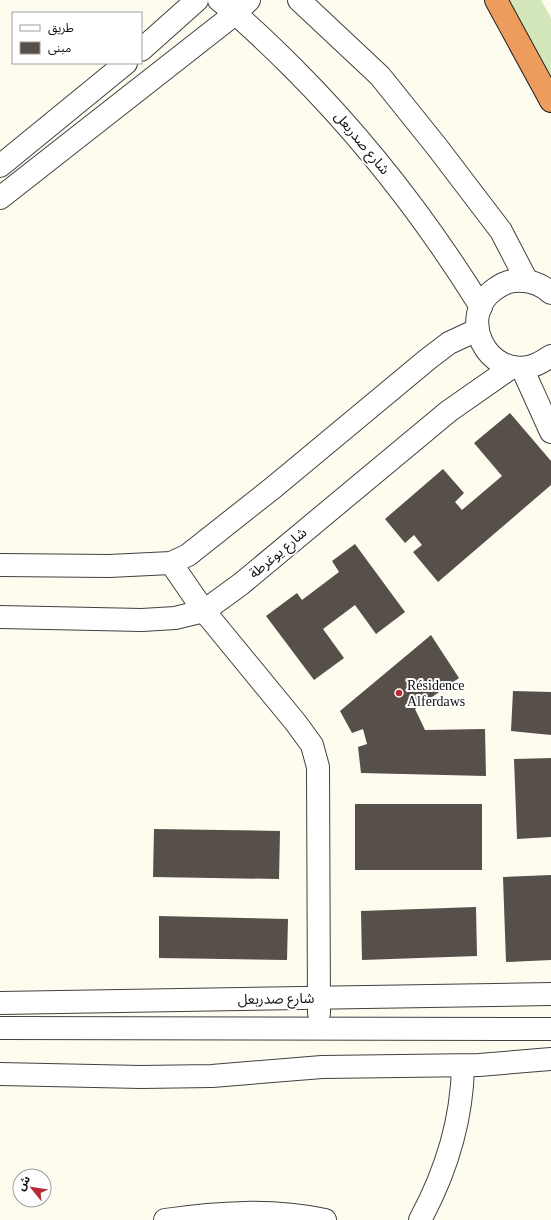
<svg xmlns="http://www.w3.org/2000/svg" width="551" height="1220" font-family="'Times New Roman','Noto Sans Arabic',serif">
  <style>
    .green { fill: #d3e7ba }
    .building { fill: #564f4a }
    .lines { fill: none; stroke-linecap: round; stroke-linejoin: round }
    .minor-casing { stroke: #414141; stroke-width: 24 }
    .highway-casing { stroke: #1f1f1f; stroke-width: 24 }
    .minor { stroke: #fff; stroke-width: 22 }
    .highway { stroke: #ee9c5d; stroke-width: 22 }
    .poi-dot { fill: #b82b36; stroke: #fff; stroke-width: 1.5 }
    .labels { text-anchor: middle; dominant-baseline: central; stroke-width: 4; stroke-linejoin: round; paint-order: stroke }
    .street-label { font-size: 14px; fill: #0e0e0e; stroke: #fff }
    .poi-label { font-size: 14px; fill: #0e0e0e; stroke: #fff; text-anchor: start }
  </style>
  <rect width="100%" height="100%" fill="#fefbef"/>
  <path class="green" d="M506,0H541L551,18V82Z"/>
  <g class="building">
    <path d="M510,413L551,461V485L438,582L413,552L422,545L414,535L405,543L385,519L443,469L464,493L455,502L462,510L502,476L474,443Z"/>
    <path d="M355,544L405,612L376,634L355,605L323,629L344,658L314,680L266,616L297,593L302,600L339,572L332,561Z"/>
    <path d="M431,635L459,678L415,709L425,730L485,729L486,776L361,773L358,747L367,744L363,729L352,733L340,711Z"/>
    <path d="M513,691L551,692V735L511,731Z"/>
    <path d="M551,758V837L517,839L514,759Z"/>
    <rect x="355" y="804" width="127" height="66"/>
    <path d="M154,829L280,831L279,879L153,877Z"/>
    <path d="M551,875V960L506,962L503,877Z"/>
    <path d="M476,907L477,956L362,960L361,911Z"/>
    <path d="M159,916L288,919L287,960L159,958Z"/>
  </g>
  <g class="lines">
    <defs>
      <g id="minor">
        <path d="M219,0C245,21 269,44 293,68C365,140 427,220 481,307"/>
        <path d="M299,0L380,76L437,147L501,231L527,281"/>
        <path d="M141,50L197,0"/>
        <path d="M0,166L126,63"/>
        <path d="M0,198L236,13L249,0"/>
        <path d="M551,293C541,284 529,280 515,281C507,281 501,285 495,289C456,316 487,379 532,366C539,364 545,360 551,356"/>
        <path d="M522,368L551,432"/>
        <path d="M171,563L204,611L296,723L312,745L318,767L319,1013"/>
        <path d="M0,565L109,566L171,563L188,555L274,487L428,359L449,343L477,330"/>
        <path d="M0,617L142,620L175,618L204,611L241,584L449,411L512,367"/>
        <path d="M0,1003L551,994"/>
        <path d="M0,1028L551,1029"/>
        <path d="M0,1074L141,1077L212,1076L322,1067L479,1065L551,1059"/>
        <path d="M165,1220C219,1212 272,1209 325,1220"/>
        <path d="M420,1220C446,1172 462,1120 463,1066"/>
      </g>
      <path id="highway" d="M496,0L551,101"/>
    </defs>
    <use href="#minor" class="minor-casing"/>
    <use href="#highway" class="highway-casing"/>
    <use href="#minor" class="minor"/>
    <use href="#highway" class="highway"/>
  </g>
  <circle class="poi-dot" cx="399" cy="693" r="4"/>
  <g class="labels">
    <g class="street-label">
      <text transform="translate(362 143) rotate(50)">شارع صدربعل</text>
      <text transform="translate(278 553) rotate(-40)">شارع يوغرطة</text>
      <text transform="translate(276 999) rotate(-1)">شارع صدربعل</text>
    </g>
    <g class="poi-label">
      <text x="407" y="685">Résidence<tspan x="407" dy="16">Alferdaws</tspan></text>
    </g>
  </g>
  <rect x="12" y="12" width="130" height="52" fill="#ffffff" stroke="#9f9f9f"/>
  <rect x="20" y="25" width="20" height="6" fill="#ffffff" stroke="#9f9f9f"/>
  <text x="48" y="32" font-size="12" fill="#0e0e0e">طريق</text>
  <rect x="20" y="42" width="20" height="12" fill="#564f4a" stroke="#9f9f9f"/>
  <text x="48" y="52" font-size="12" fill="#0e0e0e">مبنى</text>
  <g transform="translate(32 1188) rotate(300)"><circle r="19" fill="#ffffff" stroke="#9f9f9f"/>
  <path d="M0-3L7 15L0 10L-7 15Z" fill="#b82b36"/>
  <text y="-6" font-size="11" font-weight="bold" text-anchor="middle" fill="#0e0e0e">ش</text>
  </g>
</svg>
